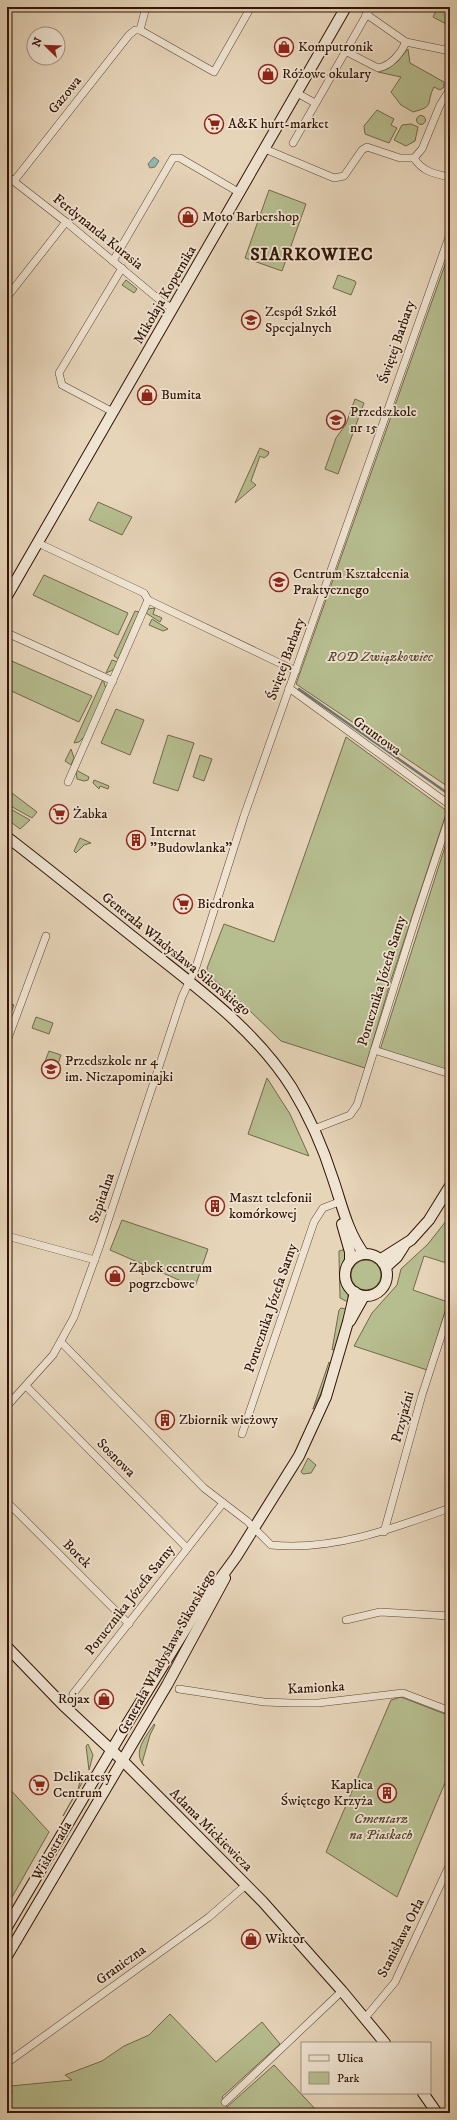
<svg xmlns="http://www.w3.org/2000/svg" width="457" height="2120" font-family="'IM FELL DW Pica',serif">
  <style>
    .green { fill: #b6bd8f; stroke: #74684a }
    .water { fill: #97b8b5; stroke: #6e766f }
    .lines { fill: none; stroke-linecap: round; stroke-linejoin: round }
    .stream { stroke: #6e766f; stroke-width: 2.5 }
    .street-casing { stroke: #5e4432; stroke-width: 8 }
    .secondary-casing { stroke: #311305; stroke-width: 12 }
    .street { stroke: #efe4d2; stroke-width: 7 }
    .secondary { stroke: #efe4d2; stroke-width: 10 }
    .labels { text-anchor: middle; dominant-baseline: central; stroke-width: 3.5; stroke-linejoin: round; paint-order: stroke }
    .poi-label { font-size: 14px; fill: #311305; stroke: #efe4d2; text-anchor: start }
    .street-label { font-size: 14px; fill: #311305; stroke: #efe4d2 }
    .park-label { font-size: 14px; font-style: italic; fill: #59462e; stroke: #efe4d2 }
    .district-label { font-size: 18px; font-weight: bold; letter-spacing: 1px; fill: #311305; stroke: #efe4d2 }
  </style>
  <rect width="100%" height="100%" fill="#e7d5ba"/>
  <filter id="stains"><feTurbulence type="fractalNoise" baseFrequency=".005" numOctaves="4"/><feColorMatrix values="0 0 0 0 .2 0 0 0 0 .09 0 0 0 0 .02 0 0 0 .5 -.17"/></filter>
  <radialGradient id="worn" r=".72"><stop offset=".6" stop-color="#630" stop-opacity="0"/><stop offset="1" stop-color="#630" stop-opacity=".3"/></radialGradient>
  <g class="green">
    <path d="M438,7H450V26L433,17Z"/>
    <path d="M408,49L410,63L444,82V87L440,90L434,87C425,104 436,106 413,112L401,105L391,92L401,77L378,72V67L397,62Z"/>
    <path d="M377,110L394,119L391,125L397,128L389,143L365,134L364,126Z"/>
    <circle cx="421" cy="120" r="4.5"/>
    <path d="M411,124L418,127L415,141L406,146L394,140L402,125Z"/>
    <path d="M269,190L306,204L282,271L245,258Z"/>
    <path d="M447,259L450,260V788L296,684Z"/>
    <path d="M338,275L355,281L356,283L351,295L333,288Z"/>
    <path d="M126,280L137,289L134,293L122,285Z"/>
    <path d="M355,399L364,403L338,474L325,469L336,438L346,424Z"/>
    <path d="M260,448L269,452L268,455L264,458L260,456L251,481L256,485L235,503Z"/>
    <path d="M98,502L132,517L122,535L89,520Z"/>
    <path d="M44,575L128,613L118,635L33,595Z"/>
    <path d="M155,608L153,614L162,618L160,622L146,613L148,609Z"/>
    <path d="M135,611L139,612L118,659L114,656Z"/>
    <path d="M152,619L168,629L163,631L149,625Z"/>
    <path d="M7,659L92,696L79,722L7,689Z"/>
    <path d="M112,660L118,662L113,670L106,673Z"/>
    <path d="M103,679L106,689L85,736L79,742L74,743Z"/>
    <path d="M116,709L144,720L130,755L101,743Z"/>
    <path d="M168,735L194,743L178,791L153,783Z"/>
    <path d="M346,737L447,811L391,980L365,1068L281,1041L245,1006L208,975L207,968L224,924L274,942Z"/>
    <path d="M71,749L74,758L71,765L65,761Z"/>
    <path d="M200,755L212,759L204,781L193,777Z"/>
    <path d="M76,770L89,777L88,780L84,781L77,779Z"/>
    <path d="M94,780L109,786L108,789L100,786L99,789L93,783Z"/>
    <path d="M12,793L37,812L32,818L7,804V799Z"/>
    <path d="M7,807L30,820L20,829L7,819Z"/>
    <path d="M450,831V1071L380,1050Z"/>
    <path d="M80,838L91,843L84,845L76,853L74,851Z"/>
    <path d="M7,1002L14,1005L9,1017H7Z"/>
    <path d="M36,1017L53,1023L49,1034L32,1028Z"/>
    <path d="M49,1051L61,1055L55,1073L42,1069Z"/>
    <path d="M267,1078L290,1114L309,1156L248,1134Z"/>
    <path d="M450,1216V1264L424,1256L413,1290L448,1302L427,1370L354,1346L372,1313L397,1285L401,1269L428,1244Z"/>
    <path d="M122,1220L208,1249L195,1287L110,1250Z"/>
    <path d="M346,1249L341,1279L348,1295V1302L340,1298L339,1254V1251Z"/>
    <circle cx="366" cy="1275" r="15"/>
    <path d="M341,1308L346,1309L335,1349L332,1350L339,1310Z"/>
    <path d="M329,1362L331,1364L321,1393L313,1409Z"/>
    <path d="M308,1458L316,1465L311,1473L303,1474L301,1472Z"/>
    <path d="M401,1697L450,1716V1771L397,1897L326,1852L391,1700Z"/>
    <path d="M154,1724L155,1725L150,1735L142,1763L144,1766C132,1751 146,1737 154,1724Z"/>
    <path d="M88,1744L93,1755L89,1770L86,1746Z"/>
    <path d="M82,1774L86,1776L63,1816L78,1789Z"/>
    <path d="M7,1786L49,1832L7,1906Z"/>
    <path d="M170,2014L216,2062L262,2022L280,2044L222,2097L227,2107L274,2065L319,2113H7V2095L12,2093L11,2086L72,2080L65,2075L102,2061L124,2046L149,2035Z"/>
  </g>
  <path class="water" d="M154,157L159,161L155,167L150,168L148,164Z"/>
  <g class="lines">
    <path class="stream" d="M299,689L450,795"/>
    <defs>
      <g id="street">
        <path d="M366,14L406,42L450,51"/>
        <path d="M140,30L214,72L251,7"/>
        <path d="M140,30L146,7"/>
        <path d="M345,51L378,68C391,66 401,53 406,42"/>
        <path d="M297,93L315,103"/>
        <path d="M293,143L371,7"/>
        <path d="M265,149L334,178L344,176L362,150L367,147L400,158H414L422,149L440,105L450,89"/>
        <path d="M414,158C422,171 434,174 449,177"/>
        <path d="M7,176L66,222L162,302L173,309"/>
        <path d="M14,181L129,35L135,30H140"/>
        <path d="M113,261L173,158H180L240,193"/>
        <path d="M7,297L66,222"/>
        <path d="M113,412L62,385L59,373L122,268"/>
        <path d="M38,543L144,593L148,600L296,671"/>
        <path d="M7,633L113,681"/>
        <path d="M289,688L450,805"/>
        <path d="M68,782L148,600"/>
        <path d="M7,1041L46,936"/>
        <path d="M374,1050L450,1074"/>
        <path d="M314,1129L350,1115L357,1105L416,917L450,815"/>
        <path d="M7,1236L95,1260"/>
        <path d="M61,1342L204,1488L247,1521L271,1545C333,1551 392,1529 450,1508"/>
        <path d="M26,1386L187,1548"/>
        <path d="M7,1406L53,1355L74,1317L100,1245L182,997L196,967L244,816L450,234"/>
        <path d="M242,1434L314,1222L323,1208L339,1202"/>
        <path d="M7,1502L129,1624"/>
        <path d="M384,1532L422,1395L450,1309"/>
        <path d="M346,1620L380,1612L450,1616"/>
        <path d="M179,1689L264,1702L291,1703H318L403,1693L450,1711"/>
        <path d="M73,1694L223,1503"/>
        <path d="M365,2018L395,1982L450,1864"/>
        <path d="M7,2063L209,1917L246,1885"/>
        <path d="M225,2102L342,1991"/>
      </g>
      <g id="secondary">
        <path d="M7,596L346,7"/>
        <path d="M7,837C54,873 100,911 147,948C200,990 255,1030 292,1088C309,1116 323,1147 333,1179C342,1205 347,1231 364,1254"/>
        <path d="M342,1224L350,1252V1261"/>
        <circle cx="366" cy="1275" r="21"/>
        <path d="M381,1259L411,1240L429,1220L450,1186"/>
        <path d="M386,1267L397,1257L404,1246"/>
        <path d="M350,1321L364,1296"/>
        <path d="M7,1647L63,1705L122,1760L263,1902L342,1991L385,2043"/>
        <path d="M7,1927L124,1729L198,1609L236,1557L299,1456L326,1397L348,1322L355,1292"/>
        <path d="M7,1956L167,1685L225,1578"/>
        <path d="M423,2093L437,2113"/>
      </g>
    </defs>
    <use href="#street" class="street-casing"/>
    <use href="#secondary" class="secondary-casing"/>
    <use href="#street" class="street"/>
    <use href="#secondary" class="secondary"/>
  </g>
  <defs>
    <symbol id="shop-ring" viewBox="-11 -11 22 22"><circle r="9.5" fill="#efe4d2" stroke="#8f2418" stroke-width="1.5"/><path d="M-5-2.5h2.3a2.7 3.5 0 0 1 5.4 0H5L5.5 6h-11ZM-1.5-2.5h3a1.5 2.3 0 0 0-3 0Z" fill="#8f2418"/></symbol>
    <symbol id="supermarket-ring" viewBox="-11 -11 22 22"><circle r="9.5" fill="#efe4d2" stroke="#8f2418" stroke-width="1.5"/><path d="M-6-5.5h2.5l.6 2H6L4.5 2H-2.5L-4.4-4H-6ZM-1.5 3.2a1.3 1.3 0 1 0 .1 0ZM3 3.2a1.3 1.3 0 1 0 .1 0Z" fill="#8f2418"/></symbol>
    <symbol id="school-ring" viewBox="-11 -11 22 22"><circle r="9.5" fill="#efe4d2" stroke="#8f2418" stroke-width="1.5"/><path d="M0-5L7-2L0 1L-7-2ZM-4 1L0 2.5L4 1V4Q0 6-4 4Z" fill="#8f2418"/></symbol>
    <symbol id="building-ring" viewBox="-11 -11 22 22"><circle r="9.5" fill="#efe4d2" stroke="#8f2418" stroke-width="1.5"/><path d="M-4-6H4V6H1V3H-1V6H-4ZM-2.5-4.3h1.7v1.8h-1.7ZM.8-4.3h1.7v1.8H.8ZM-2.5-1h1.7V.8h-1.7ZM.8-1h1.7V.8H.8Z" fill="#8f2418"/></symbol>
  </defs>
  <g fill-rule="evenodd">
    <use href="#shop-ring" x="273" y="36" width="22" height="22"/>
    <use href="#shop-ring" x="257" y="63" width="22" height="22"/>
    <use href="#supermarket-ring" x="203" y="113" width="22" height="22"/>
    <use href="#shop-ring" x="177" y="206" width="22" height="22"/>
    <use href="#school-ring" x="240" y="309" width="22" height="22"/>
    <use href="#shop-ring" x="136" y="384" width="22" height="22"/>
    <use href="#school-ring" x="325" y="409" width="22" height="22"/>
    <use href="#school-ring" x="268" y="571" width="22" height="22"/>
    <use href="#supermarket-ring" x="48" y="803" width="22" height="22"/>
    <use href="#building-ring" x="125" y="829" width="22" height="22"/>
    <use href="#supermarket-ring" x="172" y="893" width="22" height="22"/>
    <use href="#school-ring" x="40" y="1058" width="22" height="22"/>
    <use href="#building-ring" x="204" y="1195" width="22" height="22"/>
    <use href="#shop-ring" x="104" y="1265" width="22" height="22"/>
    <use href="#building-ring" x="154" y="1409" width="22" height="22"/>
    <use href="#shop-ring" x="93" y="1688" width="22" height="22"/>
    <use href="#supermarket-ring" x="28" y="1774" width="22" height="22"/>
    <use href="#building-ring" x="376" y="1782" width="22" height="22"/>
    <use href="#shop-ring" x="240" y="1928" width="22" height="22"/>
  </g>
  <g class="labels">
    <g class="poi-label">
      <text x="298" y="47">Komputronik</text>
      <text x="282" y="74">Różowe okulary</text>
      <text x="228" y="124">A&amp;K hurt-market</text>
      <text x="202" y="217">Moto Barbershop</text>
      <text x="265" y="312">Zespół Szkół<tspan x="265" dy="16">Specjalnych</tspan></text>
      <text x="161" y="395">Bumita</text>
      <text x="350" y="412">Przedszkole<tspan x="350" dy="16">nr 15</tspan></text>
      <text x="293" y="574">Centrum Kształcenia<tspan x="293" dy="16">Praktycznego</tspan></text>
      <text x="73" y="814">Żabka</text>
      <text x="150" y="832">Internat<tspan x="150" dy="16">"Budowlanka"</tspan></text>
      <text x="197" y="904">Biedronka</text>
      <text x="65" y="1061">Przedszkole nr 4<tspan x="65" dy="16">im. Niezapominajki</tspan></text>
      <text x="229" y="1198">Maszt telefonii<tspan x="229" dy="16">komórkowej</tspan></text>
      <text x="129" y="1268">Ząbek centrum<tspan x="129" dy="16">pogrzebowe</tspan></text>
      <text x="179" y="1420">Zbiornik wieżowy</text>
      <text x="90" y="1699" text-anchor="end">Rojax</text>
      <text x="53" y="1777">Delikatesy<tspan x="53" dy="16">Centrum</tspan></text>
      <text x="373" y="1785" text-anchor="end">Kaplica<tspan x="373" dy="16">Świętego Krzyża</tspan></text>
      <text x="265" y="1939">Wiktor</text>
    </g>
    <g class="street-label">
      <text transform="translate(65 95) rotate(-51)">Gazowa</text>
      <text transform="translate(98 232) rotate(39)">Ferdynanda Kurasia</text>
      <text transform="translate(165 295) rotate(-60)">Mikołaja Kopernika</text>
      <text transform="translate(397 342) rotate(-71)">Świętej Barbary</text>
      <text transform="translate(286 659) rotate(-70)">Świętej Barbary</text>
      <text transform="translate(377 736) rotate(36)">Gruntowa</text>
      <text transform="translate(176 954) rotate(39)">Generała Władysława Sikorskiego</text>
      <text transform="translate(382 981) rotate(-73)">Porucznika Józefa Sarny</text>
      <text transform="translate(102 1198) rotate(-71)">Szpitalna</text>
      <text transform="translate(271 1308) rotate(-71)">Porucznika Józefa Sarny</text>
      <text transform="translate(403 1417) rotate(-75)">Przyjaźni</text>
      <text transform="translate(116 1458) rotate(45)">Sosnowa</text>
      <text transform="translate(77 1554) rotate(45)">Borek</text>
      <text transform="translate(130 1600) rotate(-52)">Porucznika Józefa Sarny</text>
      <text transform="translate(167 1652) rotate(-61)">Generała Władysława Sikorskiego</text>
      <text transform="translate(316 1688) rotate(-3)">Kamionka</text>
      <text transform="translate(211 1830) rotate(45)">Adama Mickiewicza</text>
      <text transform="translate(52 1851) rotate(-60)">Wisłostrada</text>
      <text transform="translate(401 1938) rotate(-63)">Stanisława Orła</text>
      <text transform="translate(121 1965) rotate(-36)">Graniczna</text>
    </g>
    <g class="park-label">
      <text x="380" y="657">ROD Związkowiec</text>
      <text x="381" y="1819">Cmentarz<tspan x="381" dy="16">na Piaskach</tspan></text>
    </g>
    <g class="district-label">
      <text x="312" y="255">SIARKOWIEC</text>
    </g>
  </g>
  <rect width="457" height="2120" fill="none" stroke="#e7d5ba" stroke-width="24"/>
  <rect x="8" y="8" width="441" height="2104" fill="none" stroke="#311305" stroke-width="2"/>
  <rect x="12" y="12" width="433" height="2096" fill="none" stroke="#311305"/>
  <rect x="301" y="2042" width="130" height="52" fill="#efe4d2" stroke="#a39080"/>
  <rect x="309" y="2055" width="20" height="6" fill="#efe4d2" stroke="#a39080"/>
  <text x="337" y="2062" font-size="12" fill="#311305">Ulica</text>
  <rect x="309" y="2072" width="20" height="12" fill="#b6bd8f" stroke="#a39080"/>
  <text x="337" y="2082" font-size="12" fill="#311305">Park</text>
  <g transform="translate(46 46) rotate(293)"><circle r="19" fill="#efe4d2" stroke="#a39080"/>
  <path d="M0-3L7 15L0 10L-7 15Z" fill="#8f2418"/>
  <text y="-6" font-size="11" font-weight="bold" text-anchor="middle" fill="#311305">N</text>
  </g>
  <rect width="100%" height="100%" filter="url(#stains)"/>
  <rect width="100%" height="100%" fill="url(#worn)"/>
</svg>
